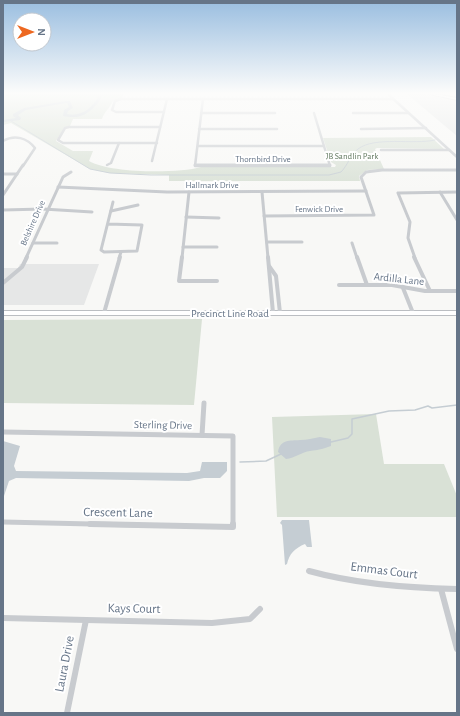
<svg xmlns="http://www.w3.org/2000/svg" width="460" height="716" font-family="'Alegreya Sans',sans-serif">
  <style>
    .built { fill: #e6e7e7 }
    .green { fill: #d9e1d6 }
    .water { fill: #c5cdd3 }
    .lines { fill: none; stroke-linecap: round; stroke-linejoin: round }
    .stream-far1 { stroke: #c5cdd3; stroke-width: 1 }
    .stream { stroke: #c5cdd3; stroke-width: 1.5 }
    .river { fill: #c5cdd3; fill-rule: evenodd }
    .primary-casing { stroke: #bbbec2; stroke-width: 2 }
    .street-far4 { stroke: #c8cbcf; stroke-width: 2.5 }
    .street-far3 { stroke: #c8cbcf; stroke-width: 3 }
    .street-far2 { stroke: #c8cbcf; stroke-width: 4 }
    .street-far1 { stroke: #c8cbcf; stroke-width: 5 }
    .street { stroke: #c8cbcf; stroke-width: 6 }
    .primary { fill: #fff; fill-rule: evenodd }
    .labels { text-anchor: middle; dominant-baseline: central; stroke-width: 4; stroke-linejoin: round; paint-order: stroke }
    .far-park-label { font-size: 9px; fill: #637a61; stroke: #fff }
    .far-street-label { font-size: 9px; fill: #667588; stroke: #fff }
    .street-label { font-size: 11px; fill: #667588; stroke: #fff }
    .near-street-label { font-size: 13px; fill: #667588; stroke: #fff }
  </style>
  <rect width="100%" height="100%" fill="#f8f8f6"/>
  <g class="built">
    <path d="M407,94H421L457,101V136Z"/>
    <path d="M20,264H99L84,305H3V268H18Z"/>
  </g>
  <g class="green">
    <path d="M3,94H124L122,98L113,101C110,108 104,112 102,119H73L70,126L64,128L56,141L73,151H93L89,161C109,173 176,174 201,167H335L336,165L331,162L323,138L431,137L444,149L377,148L375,149L384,169L367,170L359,176L360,181H169V175L110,173L90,169L11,123L3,125Z"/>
    <path d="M202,319L194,405L3,403V320Z"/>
    <path d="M376,414L384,464H444L457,496V517H277L272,417Z"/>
  </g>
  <g class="water">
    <path d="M320,437L331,439V446C322,449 319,450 310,451C302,452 295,458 286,459L278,452C280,439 290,441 300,440C307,440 313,438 320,437Z"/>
    <path d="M3,441L20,446L14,466L16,471L187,473L200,471L202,462H227V471L220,478H204L189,481L16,478L9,481L3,499Z"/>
    <path d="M282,520H309L312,547H307L305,544C295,548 289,554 287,564L285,565L282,525L280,523Z"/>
  </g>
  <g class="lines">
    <path class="stream-far1" d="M11,121L90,169L110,173L151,175H329L341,172C348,165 350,155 358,149C375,136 413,145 435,140"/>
    <g class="stream">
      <path d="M331,442L348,438L352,434V419L389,411L415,410L428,406L432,408L457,405"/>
      <path d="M240,462L266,461L281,454"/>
    </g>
    <path class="river" d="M94,94H98L101,96C101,101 98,103 95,106C86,116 77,119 63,116L64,110L69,107L67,103H66L26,110L18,115L21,118L20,120L3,122V120L16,118L13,116V114L24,108L66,101H70L73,108L68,111L67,114C80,117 92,109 98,97Z"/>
    <defs>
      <g id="primary">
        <path d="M429,94H435L457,98V100Z"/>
        <rect x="3" y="311" width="454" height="4"/>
      </g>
    </defs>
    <use href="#primary" class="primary-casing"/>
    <g class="street-far4">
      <path d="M389,95L457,157"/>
      <path d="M203,99L195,166H330L314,113"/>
      <path d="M164,112H116L112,110L115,101L121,99H393"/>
      <path d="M201,113H275"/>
      <path d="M353,113H408"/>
      <path d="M199,129H277"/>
      <path d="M361,129L426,128"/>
      <path d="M3,141C15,134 27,138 35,148L23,166"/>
      <path d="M157,143H63L58,140L65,128L69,127H160"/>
      <path d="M198,146H324"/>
      <path d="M381,150H449"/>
      <path d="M152,161L167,99"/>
      <path d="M107,165L111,163L119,143"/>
    </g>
    <g class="street-far3">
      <path d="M195,165H330"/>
      <path d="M3,174H17"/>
      <path d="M58,187L167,192L366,191"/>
      <path d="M262,192L268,258"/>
      <path d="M440,192L457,220"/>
      <path d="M3,195L23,165"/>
      <path d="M3,210L43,209L92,212"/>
      <path d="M111,211L138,205"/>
      <path d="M264,216L374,215L361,177L366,172L382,170H457"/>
      <path d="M186,217L219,218"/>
      <path d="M108,224L142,225L137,251L104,252L101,250L113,202"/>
      <path d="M267,242H302"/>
      <path d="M33,243H57"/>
      <path d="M352,243L357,258"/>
      <path d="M183,247H217"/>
      <path d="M26,258L63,177L71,172"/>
      <path d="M119,258L121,252"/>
      <path d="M182,258L189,192"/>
      <path d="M415,258L408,238L410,222L398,193L457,192"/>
    </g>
    <g class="street-far2">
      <path d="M182,257L179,281H217"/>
      <path d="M268,257L273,313"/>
      <path d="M357,257L367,285"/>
      <path d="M414,257L430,291"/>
      <path d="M269,266L276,276L280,313"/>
      <path d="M3,283L22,267L27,257"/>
      <path d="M339,285H392L425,291H457"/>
      <path d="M403,288L413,313"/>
      <path d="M104,313L120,257"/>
    </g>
    <g class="street-far1">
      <path d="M3,432L233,436V525"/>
      <path d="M202,435L204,403"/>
      <path d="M3,522L136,525"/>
    </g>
    <g class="street">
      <path d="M90,524L233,527V524"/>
      <path d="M309,571C356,584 408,588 457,589"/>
      <path d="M441,589L457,649"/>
      <path d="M3,618L212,623L250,619L260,609"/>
      <path d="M67,713L86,620"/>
    </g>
    <use href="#primary" class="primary"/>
  </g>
  <linearGradient id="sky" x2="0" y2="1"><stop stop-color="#9abee0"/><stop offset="0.48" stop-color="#fcfcfb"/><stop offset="1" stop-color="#fcfcfb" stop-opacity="0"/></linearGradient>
  <rect width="460" height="194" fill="url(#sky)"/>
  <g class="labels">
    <g class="far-park-label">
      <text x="352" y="156">JB Sandlin Park</text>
    </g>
    <g class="far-street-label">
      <text x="263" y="159">Thornbird Drive</text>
      <text x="212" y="185">Hallmark Drive</text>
      <text x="319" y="209">Fenwick Drive</text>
      <text transform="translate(33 223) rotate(-66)">Belshire Drive</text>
    </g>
    <g class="street-label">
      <text transform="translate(399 279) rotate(6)">Ardilla Lane</text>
      <text x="230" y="313">Precinct Line Road</text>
      <text transform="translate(163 425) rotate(1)">Sterling Drive</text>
    </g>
    <g class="near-street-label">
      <text transform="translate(118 513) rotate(1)">Crescent Lane</text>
      <text transform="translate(384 571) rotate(7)">Emmas Court</text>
      <text transform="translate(134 609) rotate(1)">Kays Court</text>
      <text transform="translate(65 664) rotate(-79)">Laura Drive</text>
    </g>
  </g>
  <rect width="460" height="716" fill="none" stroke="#667588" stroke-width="8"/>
  <g transform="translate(32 32) rotate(90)"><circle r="19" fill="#ffffff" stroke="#c2c8cf"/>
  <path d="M0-3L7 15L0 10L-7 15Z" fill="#ed6821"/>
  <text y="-6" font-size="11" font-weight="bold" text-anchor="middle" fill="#667588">N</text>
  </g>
</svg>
